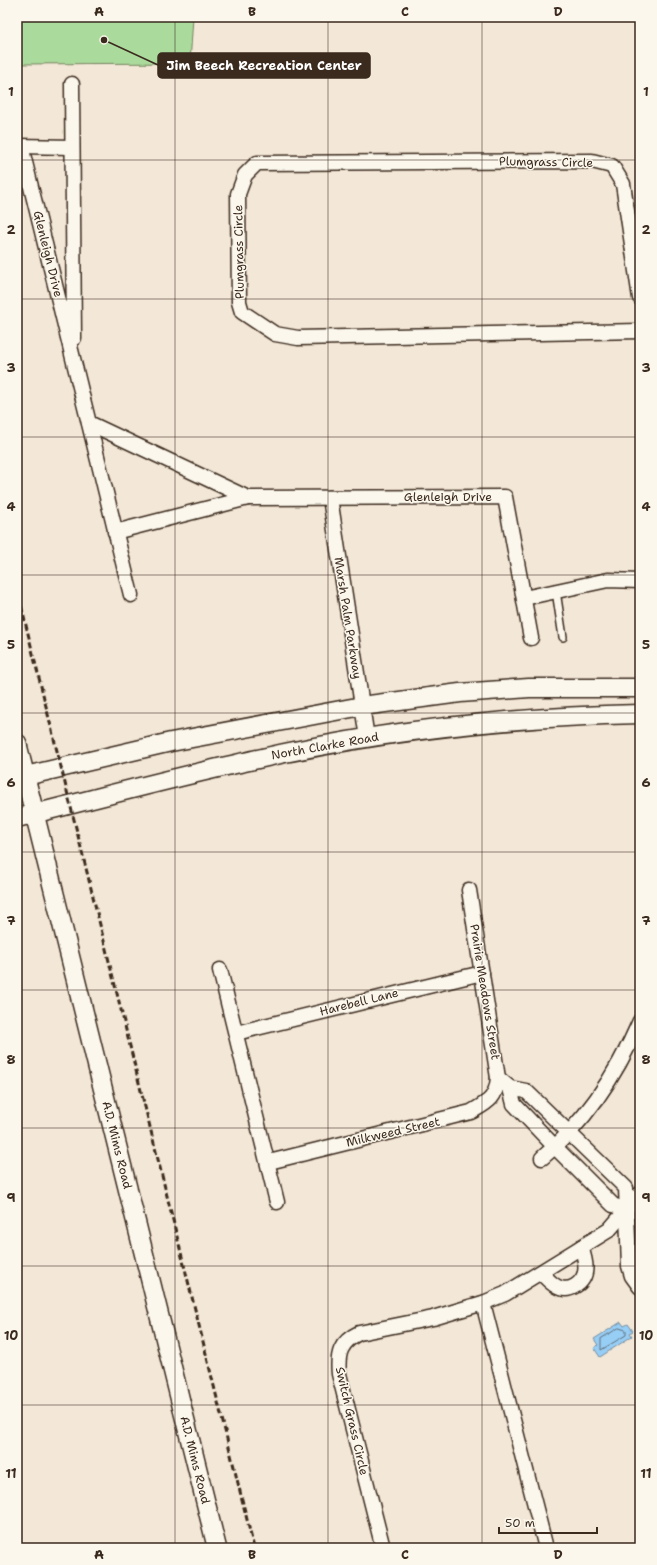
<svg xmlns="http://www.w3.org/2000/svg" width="657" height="1565" font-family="'Shantell Sans',sans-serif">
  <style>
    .green { fill: #abdb9c; stroke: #73825d }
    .water { fill: #97cef6; stroke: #728ca0 }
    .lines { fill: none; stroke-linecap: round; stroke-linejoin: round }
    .shore { stroke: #606c74; stroke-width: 1 }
    .service-casing { stroke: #3b2a1e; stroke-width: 10 }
    .minor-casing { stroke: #3b2a1e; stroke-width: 17 }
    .tertiary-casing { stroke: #3b2a1e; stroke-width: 21 }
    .service { stroke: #fbf7ec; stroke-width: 7 }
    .minor { stroke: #fbf7ec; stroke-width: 14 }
    .tertiary { stroke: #fbf7ec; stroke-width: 18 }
    .rail { stroke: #3b2a1e; stroke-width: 3; stroke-dasharray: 6 3; stroke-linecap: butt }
    .grid { fill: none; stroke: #3b2a1e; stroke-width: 1; stroke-opacity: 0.55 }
    .labels { text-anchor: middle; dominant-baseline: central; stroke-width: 3; stroke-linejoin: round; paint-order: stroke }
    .street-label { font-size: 12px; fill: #3b2a1e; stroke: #fbf7ec }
    .leader { fill: none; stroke: #3b2a1e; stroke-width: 1.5 }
    .callout-dot { fill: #3b2a1e; stroke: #fbf7ec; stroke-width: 1.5 }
    .callout { fill: #3b2a1e; stroke: #3b2a1e; stroke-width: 1.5 }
    .callout-label { font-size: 13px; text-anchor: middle; font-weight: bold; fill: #fff }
    .neatline { fill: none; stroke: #3b2a1e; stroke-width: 1.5 }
    .grid-label { font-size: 13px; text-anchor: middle; font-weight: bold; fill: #3b2a1e }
  </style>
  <rect width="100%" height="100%" fill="#f3e7d7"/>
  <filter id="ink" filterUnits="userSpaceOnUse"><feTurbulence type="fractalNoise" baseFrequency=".025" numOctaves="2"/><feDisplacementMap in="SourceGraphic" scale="8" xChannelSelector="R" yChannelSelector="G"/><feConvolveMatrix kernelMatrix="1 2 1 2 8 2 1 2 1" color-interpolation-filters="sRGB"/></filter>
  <g filter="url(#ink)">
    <path class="green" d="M17,17H193L190,63L17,64Z"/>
    <path class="water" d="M621,1322L624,1326L628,1324L633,1331L630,1333L632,1336L600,1357L594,1348L598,1345L594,1339Z"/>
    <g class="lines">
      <path class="shore" d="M619,1328L626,1330V1335L601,1350V1339Z"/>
      <defs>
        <path id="service" d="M556,591L563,637"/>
        <g id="minor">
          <path d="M72,84L74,338"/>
          <path d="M17,146L72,147"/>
          <path d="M21,146L131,595"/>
          <path d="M640,298L623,184L612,166L592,161L257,163L245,175L238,194L239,302L242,312L275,334L298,338L640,331"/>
          <path d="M89,423L248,498"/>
          <path d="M330,498L367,738"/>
          <path d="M115,532L248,498L505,497L531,638"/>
          <path d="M524,598L608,580L640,581"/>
          <path d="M220,970L277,1202"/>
          <path d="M236,1033L482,973"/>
          <path d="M498,1078L510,1088L526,1091L626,1188L629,1266L632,1276L640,1287"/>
          <path d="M510,1088L514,1104L555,1147L613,1205L626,1210"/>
          <path d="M542,1158C587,1121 617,1074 640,1021"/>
          <path d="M269,1162L471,1112C488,1102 496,1099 498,1078L469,890"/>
          <path d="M541,1273C546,1278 553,1286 560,1288C566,1290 570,1289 575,1286C590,1277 586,1261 581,1247"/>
          <path d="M483,1303L546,1548"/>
          <path d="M383,1548L339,1374C337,1354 340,1342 359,1333L433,1318L483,1303L505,1294L609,1230L640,1194"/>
        </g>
        <g id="tertiary">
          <path d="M17,743L217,1548"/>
          <path d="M17,778L171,742L362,706L460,693L529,688H640"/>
          <path d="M17,818C94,799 171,778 249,761C377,731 508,717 640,714"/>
        </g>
      </defs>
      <use href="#service" class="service-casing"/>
      <use href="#minor" class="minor-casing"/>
      <use href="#tertiary" class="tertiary-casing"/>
      <use href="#service" class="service"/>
      <use href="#minor" class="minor"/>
      <use href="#tertiary" class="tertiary"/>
      <path class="rail" d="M17,589L254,1548"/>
    </g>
  </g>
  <path class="grid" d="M175,17V1548M328,17V1548M482,17V1548M17,160H640M17,299H640M17,437H640M17,575H640M17,713H640M17,852H640M17,990H640M17,1128H640M17,1266H640M17,1405H640"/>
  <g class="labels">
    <g class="street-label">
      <text transform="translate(546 162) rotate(1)">Plumgrass Circle</text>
      <text transform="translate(239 252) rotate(-91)">Plumgrass Circle</text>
      <text transform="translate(48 254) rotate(76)">Glenleigh Drive</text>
      <text x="448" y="497">Glenleigh Drive</text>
      <text transform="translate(348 618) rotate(81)">Marsh Palm Parkway</text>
      <text transform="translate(325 746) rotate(-10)">North Clarke Road</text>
      <text transform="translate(485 992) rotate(81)">Prairie Meadows Street</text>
      <text transform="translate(359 1002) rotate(-14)">Harebell Lane</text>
      <text transform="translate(393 1132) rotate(-13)">Milkweed Street</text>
      <text transform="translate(117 1145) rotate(76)">A.D. Mims Road</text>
      <text transform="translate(352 1421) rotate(77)">Switch Grass Circle</text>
      <text transform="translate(195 1460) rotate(76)">A.D. Mims Road</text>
    </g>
  </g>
  <path class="leader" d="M104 40L158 65"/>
  <circle class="callout-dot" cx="104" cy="40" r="4"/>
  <rect class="callout" x="158" y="53" width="212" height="25" rx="4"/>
  <g class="callout-label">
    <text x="264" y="70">Jim Beech Recreation Center</text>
  </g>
  <rect width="657" height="1565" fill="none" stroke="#fbf7ec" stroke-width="44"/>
  <path d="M499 1527v6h98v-6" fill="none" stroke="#3b2a1e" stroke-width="2"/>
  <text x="505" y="1527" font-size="12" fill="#3b2a1e" stroke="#fbf7ec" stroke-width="3" paint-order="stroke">50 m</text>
  <rect x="22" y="22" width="613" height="1521" class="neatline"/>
  <g class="grid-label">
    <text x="99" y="16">A</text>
    <text x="252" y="16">B</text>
    <text x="405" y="16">C</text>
    <text x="558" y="16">D</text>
    <text x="11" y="96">1</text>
    <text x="646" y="96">1</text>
    <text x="11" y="234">2</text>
    <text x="646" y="234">2</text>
    <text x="11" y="372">3</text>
    <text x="646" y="372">3</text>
    <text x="11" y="511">4</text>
    <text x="646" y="511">4</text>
    <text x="11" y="649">5</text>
    <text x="646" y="649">5</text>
    <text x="11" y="787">6</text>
    <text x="646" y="787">6</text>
    <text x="11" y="925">7</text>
    <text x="646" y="925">7</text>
    <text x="11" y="1064">8</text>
    <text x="646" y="1064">8</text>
    <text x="11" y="1202">9</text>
    <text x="646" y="1202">9</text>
    <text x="11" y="1340">10</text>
    <text x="646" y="1340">10</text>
    <text x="11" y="1478">11</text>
    <text x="646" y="1478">11</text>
    <text x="99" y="1559">A</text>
    <text x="252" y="1559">B</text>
    <text x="405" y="1559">C</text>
    <text x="558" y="1559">D</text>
  </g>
</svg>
